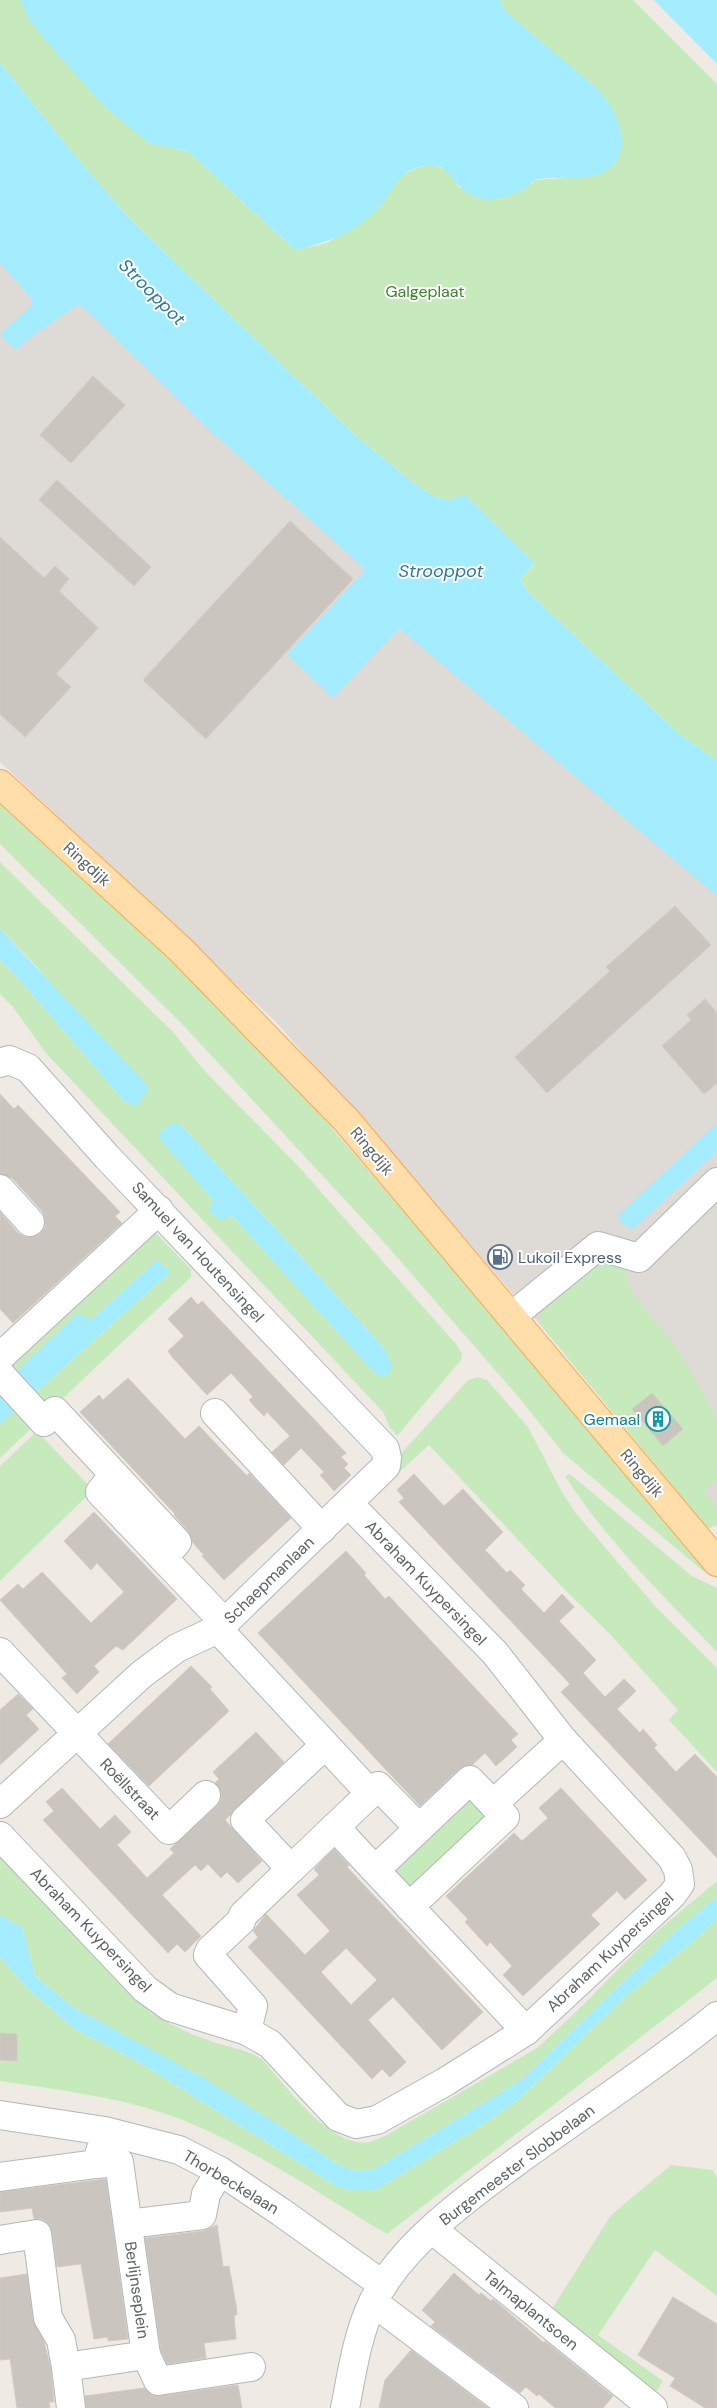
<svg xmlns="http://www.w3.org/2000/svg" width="717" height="2408" font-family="'DM Sans',sans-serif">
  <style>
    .industrial { fill: #dedad6 }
    .green { fill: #c7eabd; fill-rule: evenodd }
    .water { fill: #a4ecff }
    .building { fill: #cbc5c0; stroke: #d5cac1; fill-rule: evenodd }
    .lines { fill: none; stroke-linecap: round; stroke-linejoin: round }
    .minor-casing { stroke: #b1b7ba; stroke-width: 30 }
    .major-casing { stroke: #ffa54d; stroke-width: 30 }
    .minor { stroke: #fff; stroke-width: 28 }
    .major { stroke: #ffdea9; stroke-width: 28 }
    .labels { text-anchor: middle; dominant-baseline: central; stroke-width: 4; stroke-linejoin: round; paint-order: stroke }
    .park-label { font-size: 16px; fill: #3b852b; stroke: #fff }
    .street-label { font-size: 16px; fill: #5b6266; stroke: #fff }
    .service-label { font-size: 16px; fill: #4e5e75; stroke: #fff; text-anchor: start }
    .culture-label { font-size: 16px; fill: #0d838f; stroke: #fff; text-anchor: end }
    .water-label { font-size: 18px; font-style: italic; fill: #2e7997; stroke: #fff }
  </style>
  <rect width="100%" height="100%" fill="#f0eae4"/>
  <path class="industrial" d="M0,155L717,835V1527L276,1022L0,762Z"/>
  <g class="green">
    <path d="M0,0H20L149,143L188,151L295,250L327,243L378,208L400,176L419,167L434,164L449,172L460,188L523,190L535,180L565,178L500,0H633L717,84V761L677,732L528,592L520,579L534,564L450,500L435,497L415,484L356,436L129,218L76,157L0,63Z"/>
    <path d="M0,798L262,1047L711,1569L709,1573L703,1571L563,1453L521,1400L382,1240L184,1026L0,844Z"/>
    <path d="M0,862L173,1032L202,1068L298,1166L456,1344L462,1354L461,1360L397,1436L389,1426L383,1412L45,1052L13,1007L0,994V960L19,979L124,1101L136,1106L39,969L0,929ZM179,1123L384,1348L380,1377L234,1218L208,1209L214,1203L170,1124Z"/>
    <path d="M151,1228L191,1269V1277L0,1458V1424L170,1272L157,1260L92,1319L0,1387V1361Z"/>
    <path d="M596,1253L617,1261L626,1272L630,1290L677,1348L717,1418V1480L704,1490L717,1507V1524L708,1529L543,1328L539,1313L545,1296Z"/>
    <path d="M478,1377L487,1380L528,1427L562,1492L575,1512L655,1606L717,1668V1772L669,1720L678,1710L609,1633L565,1590L429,1445L395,1476L396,1459L468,1380Z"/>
    <path d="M37,1431L93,1490L0,1581V1466Z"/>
    <path d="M570,1474L692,1576L717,1588V1652C666,1599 604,1538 565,1476Z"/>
    <path d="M472,1791L494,1813L408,1897L385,1873Z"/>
    <path d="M0,1854L150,2012C168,2023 185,2032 205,2039C225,2047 246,2048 263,2060C286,2086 331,2149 370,2142C375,2141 380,2137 385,2136L537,2048L576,2012L650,1937L717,1881V1897L679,1928L521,2080L374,2169L359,2171L340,2166L282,2127L73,2007L35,1976L22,1928L0,1915Z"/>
    <path d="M717,1918V1978L387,2234C323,2196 254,2149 185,2121C125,2097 63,2091 0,2081V1957L27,1988L75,2029L137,2061L338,2187L349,2189H377L483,2124L519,2099L626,1996L700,1935Z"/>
    <path d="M671,2165L713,2170L717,2178V2296L655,2250L598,2335L663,2381L653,2397L547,2317L611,2215Z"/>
  </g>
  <g class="water">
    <path d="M20,0H500L505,11C526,29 547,47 569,65C579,74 591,82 600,92C618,111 634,150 608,169C588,183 560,175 537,179C531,181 528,188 522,190C514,194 499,199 490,199C455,199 452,163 431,165C397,168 397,186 378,208C356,232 326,243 295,250L188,151L149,143L104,106L47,42L28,18Z"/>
    <path d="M654,0H717V64Z"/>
    <path d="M0,63L76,157L129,218L356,436L415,484L435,497L450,500L464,494L534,563L520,579L528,592L677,732L717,761V896L399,628L333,698L287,654L365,570L363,567L215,435L81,305H77L29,338L16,350L0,334L31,306L32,299L0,263Z"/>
    <path d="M0,929L146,1084L148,1090L136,1106L124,1101L19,979L0,960Z"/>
    <path d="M179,1123L384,1348L391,1362L390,1373L380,1377L369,1367L234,1218L229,1216L220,1220L208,1209L213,1203L212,1199L160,1139L159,1133L170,1124Z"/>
    <path d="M717,1123V1151L633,1229L623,1224L617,1216Z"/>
    <path d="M157,1260L170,1272L0,1424V1387L77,1314L92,1319Z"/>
    <path d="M717,1897V1918L700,1935L626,1996L519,2099L483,2124L377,2189H349L338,2187L137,2061L75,2029L27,1988L0,1957V1915L22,1927L35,1976L73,2007L202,2077L282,2127L340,2166L359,2171L374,2169L521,2080L679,1928Z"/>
  </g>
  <g class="building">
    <path d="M93,376L125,405L71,463L40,435Z"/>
    <path d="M57,480L151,567L134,586L39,500Z"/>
    <path d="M290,521L353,579L206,739L143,680Z"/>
    <path d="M0,537L44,578L55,566L69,579L59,591L98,628L56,674L71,687L25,737L0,714Z"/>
    <path d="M675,906L711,945L547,1093L515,1057L610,971L606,967Z"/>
    <path d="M705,999L717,1013V1083L704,1094L662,1046L691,1020L687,1015Z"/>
    <path d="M0,1094L14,1109L18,1105L120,1212L115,1216L122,1223L13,1323L0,1309V1212L18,1233L26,1237H33L40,1234L45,1227V1219L42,1211L12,1178L0,1174Z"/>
    <path d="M191,1297L198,1305L202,1301L346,1453L341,1457L348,1464L344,1468L351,1475L334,1491L320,1475L324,1472L301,1448L284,1465L272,1452L290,1436L267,1412L264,1416L256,1408L249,1400L253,1397L231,1373L207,1395L173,1358L168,1351L184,1336L168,1319Z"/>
    <path d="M128,1378L185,1439L199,1426L247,1476L249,1473L291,1518L224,1580L202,1556L204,1555L192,1542L189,1532L174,1515L175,1514L80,1412L99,1395L103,1400Z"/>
    <path d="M652,1393L683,1429L663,1446L632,1409Z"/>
    <path d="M414,1474L444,1506L463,1489L503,1532L485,1550L507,1573L510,1570L525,1585L521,1589L544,1613L562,1594L574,1607L559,1621L596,1660L583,1673L605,1697L624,1679L636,1691L617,1709L640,1733L643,1729L657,1745L654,1748L676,1772L695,1754L717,1777V1858L561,1692L570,1684L399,1502L404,1498L397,1490Z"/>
    <path d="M94,1512L177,1599L123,1650L116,1646L94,1666L99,1672L77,1694L62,1678L67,1674L0,1600L18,1584L23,1589L42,1572L91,1623L124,1592L97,1563L91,1570L64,1541Z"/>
    <path d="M346,1551L366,1573L364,1575L385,1599L389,1596L518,1734L511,1740L517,1747L496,1766L485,1753L472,1765L459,1769L420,1806L258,1633Z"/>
    <path d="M191,1666L212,1687L210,1689L229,1711L149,1786L108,1744Z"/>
    <path d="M18,1694L33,1709L26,1715L39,1729L0,1765V1710Z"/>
    <path d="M256,1732L284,1762L225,1820L262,1861L238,1883L227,1872L221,1878L208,1864L201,1871L195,1865L162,1895L201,1936L185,1952L177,1944L168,1953L43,1820L54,1811L46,1802L62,1788L100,1829L115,1815L131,1832L117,1845L147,1878L174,1853L170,1849L217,1806L221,1800V1792L215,1783L219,1779L213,1772Z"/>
    <path d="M561,1788L647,1880L625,1900L617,1891L591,1915L600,1924L523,1996L503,1975L512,1966L490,1942L487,1946L465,1922L468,1919L446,1896L514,1833L522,1841L548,1818L539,1808Z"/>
    <path d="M334,1849L349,1865L347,1867L483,2012L442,2050L393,1997L368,2020L406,2062L390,2077L382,2069L372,2079L248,1947L258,1937L253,1931L266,1914L305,1955L330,1931L297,1895L319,1875L314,1869ZM346,1948L377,1980L351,2005L321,1972Z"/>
    <path d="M0,2033L17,2034V2061L0,2060Z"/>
    <path d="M106,2179L128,2339L108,2341V2337L94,2339L81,2264L57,2267L52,2232L49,2224L42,2219H34L32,2208L0,2212V2192Z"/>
    <path d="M217,2225L223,2267L229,2266L236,2305L237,2315H234L236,2339L204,2343L206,2358L167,2364L161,2351L145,2238L204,2231Z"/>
    <path d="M454,2273L479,2295L481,2293L491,2301L493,2299L544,2343L545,2341L613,2396L603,2408H555L539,2394L537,2396L526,2387L520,2393L431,2326L435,2322L422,2310Z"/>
    <path d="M27,2274L33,2320L44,2342L51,2369L54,2402H49L50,2408H17L10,2359L0,2360V2278Z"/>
    <path d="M673,2297L717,2324V2408H705L670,2386L675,2378L638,2355Z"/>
    <path d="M411,2350L488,2408H379L385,2380Z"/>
    <path d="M238,2385L242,2408H86L85,2396L144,2388L151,2395L160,2396Z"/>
  </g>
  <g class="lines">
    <defs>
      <g id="minor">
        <path d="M0,1063L9,1060L28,1068L107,1157L385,1449L387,1458L386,1466L218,1629L177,1648L142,1674L0,1804"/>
        <path d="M0,1189L30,1222"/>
        <path d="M512,1316L598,1246L639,1258L717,1182"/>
        <path d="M0,1357L159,1210"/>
        <path d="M0,1374L44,1422"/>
        <path d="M55,1411L177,1542L163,1558L225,1623"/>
        <path d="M215,1413L322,1529"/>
        <path d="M114,1475L100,1492L163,1558"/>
        <path d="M218,1629L370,1793"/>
        <path d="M0,1652L169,1830L206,1795"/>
        <path d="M325,1745L245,1820L291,1869L335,1827"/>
        <path d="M493,1804L563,1740"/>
        <path d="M0,1836L145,1989L170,2007L247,2031L270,2044L338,2117L356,2124L377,2120L445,2082L526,2031L672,1895L680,1884L678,1870L672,1858L563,1740L495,1653L349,1504"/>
        <path d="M375,1870L335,1827L378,1786L419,1828"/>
        <path d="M409,1907L505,1817L470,1780L375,1870L526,2031"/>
        <path d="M247,2031L253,2006L208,1955L210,1950L241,1921L243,1915L291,1869"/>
        <path d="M0,2115L105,2131L179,2150L220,2171L281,2212L383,2285"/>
        <path d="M0,2177L96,2164L101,2149"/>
        <path d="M128,2224L202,2215L206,2194L220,2171"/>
        <path d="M433,2230L653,2408"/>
        <path d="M0,2240L37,2234L48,2318L61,2340L66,2367"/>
        <path d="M373,2302L514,2408"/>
        <path d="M146,2355L158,2381L251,2367"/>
        <path d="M71,2408L66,2367L146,2355L119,2162L96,2164"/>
        <path d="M345,2408C352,2373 357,2335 373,2302C403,2242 474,2193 527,2154C591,2108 657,2065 717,2016"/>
      </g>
      <path id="major" d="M0,784L181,950L347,1121L717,1562"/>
    </defs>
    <use href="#minor" class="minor-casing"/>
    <use href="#major" class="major-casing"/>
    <use href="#minor" class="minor"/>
    <use href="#major" class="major"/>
  </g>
  <defs>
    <symbol id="fuel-ring" viewBox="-11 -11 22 22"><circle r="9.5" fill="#fff" stroke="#5c6f8a" stroke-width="1.5"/><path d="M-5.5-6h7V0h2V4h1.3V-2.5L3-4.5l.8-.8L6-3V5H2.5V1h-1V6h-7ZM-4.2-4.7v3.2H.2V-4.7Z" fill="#5c6f8a"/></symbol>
    <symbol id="building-ring" viewBox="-11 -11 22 22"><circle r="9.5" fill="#fff" stroke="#0f9aa8" stroke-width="1.5"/><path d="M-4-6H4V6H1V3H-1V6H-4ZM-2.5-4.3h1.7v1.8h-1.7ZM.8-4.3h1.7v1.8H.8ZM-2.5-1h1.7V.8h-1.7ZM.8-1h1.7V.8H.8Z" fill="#0f9aa8"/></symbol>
  </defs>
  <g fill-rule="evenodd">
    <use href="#fuel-ring" x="486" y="1243" width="28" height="28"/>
    <use href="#building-ring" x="644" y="1405" width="28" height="28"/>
  </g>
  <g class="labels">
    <g class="park-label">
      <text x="425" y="291">Galgeplaat</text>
    </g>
    <g class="street-label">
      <text transform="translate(87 864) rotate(42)">Ringdijk</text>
      <text transform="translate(372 1151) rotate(50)">Ringdijk</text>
      <text transform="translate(198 1252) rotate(47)">Samuel van Houtensingel</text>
      <text transform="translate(642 1473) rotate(50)">Ringdijk</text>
      <text transform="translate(269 1580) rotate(-44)">Schaepmanlaan</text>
      <text transform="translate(426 1583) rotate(46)">Abraham Kuypersingel</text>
      <text transform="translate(130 1789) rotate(46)">Roëllstraat</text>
      <text transform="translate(91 1930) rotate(46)">Abraham Kuypersingel</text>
      <text transform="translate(610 1952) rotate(-43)">Abraham Kuypersingel</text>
      <text transform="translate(517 2165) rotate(-37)">Burgemeester Slobbelaan</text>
      <text transform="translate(231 2182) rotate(31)">Thorbeckelaan</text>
      <text transform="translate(137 2290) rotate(82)">Berlijnseplein</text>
      <text transform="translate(531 2310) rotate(39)">Talmaplantsoen</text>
    </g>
    <g class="service-label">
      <text x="518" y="1257">Lukoil Express</text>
    </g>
    <g class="culture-label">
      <text x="640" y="1419">Gemaal</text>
    </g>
    <g class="water-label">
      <text transform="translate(152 292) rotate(45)">Strooppot</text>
      <text x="441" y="571">Strooppot</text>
    </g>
  </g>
</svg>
